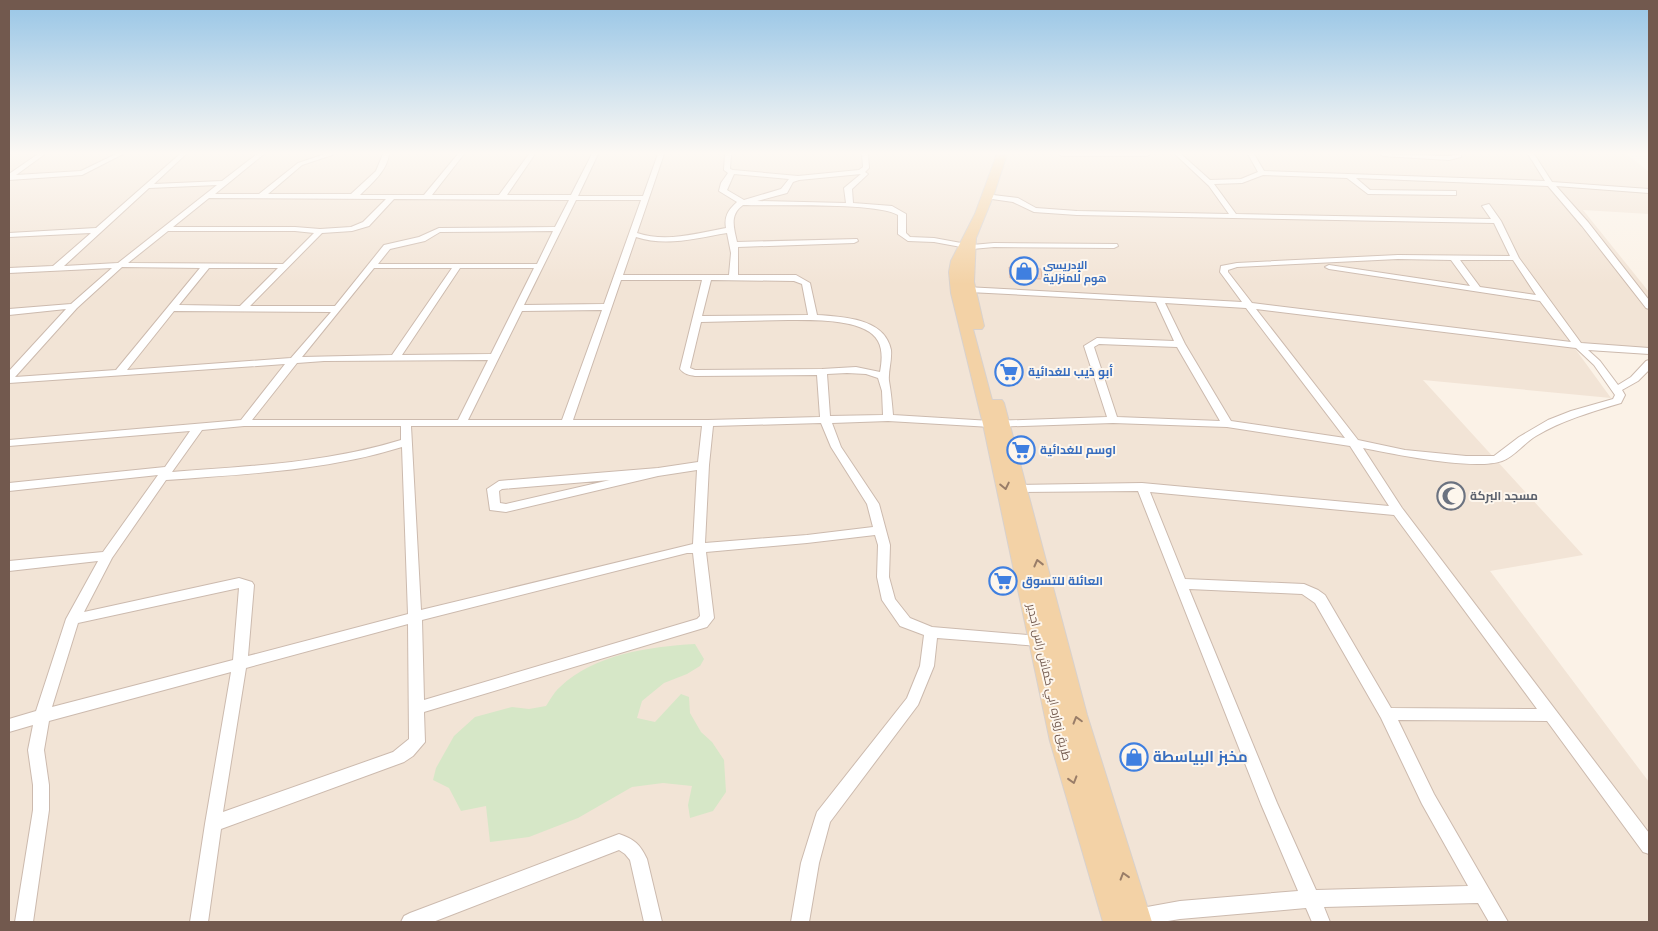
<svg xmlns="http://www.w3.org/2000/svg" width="1658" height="931" viewBox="0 0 1658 931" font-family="'Nunito Sans',Cairo,sans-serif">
<rect width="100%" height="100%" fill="#fbf2e7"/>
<!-- residential -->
<path fill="#f2e4d6" d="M9,154h1618l22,18v42l-66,-4 66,82v62l-73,-4 35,48 -188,-18 160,175 -93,16 159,211v140h-1640z"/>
<!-- green -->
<path fill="#d6e7c7" d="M695,644l9,15 -4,7 -13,8 -23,9 -22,18 -5,17 18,4 26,-28 8,3 1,16 11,19 11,10 12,18 2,32 -13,19 -23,7 -2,-13 4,-19 -29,-3 -31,4 -54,31 -49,19 -39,5 -4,-36 -25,5 -12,-23 -16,-8 3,-12 18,-32 21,-19 37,-10 17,2 17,-3c4,-6 8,-14 14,-19 35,-33 88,-40 135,-43z"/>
<!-- building -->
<path fill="#eed1c1" stroke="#dfb7a3" d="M1009,267l32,2 1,10 -32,-1z"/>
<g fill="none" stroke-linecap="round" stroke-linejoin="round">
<!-- street casing -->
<g stroke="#ccbaae" stroke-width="2">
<path id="street" d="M38,154h7l-29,21 65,-4 35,-17h7l-41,21 -73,5v-6z
M180,154h6l-32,30 68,-3 35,-27h7l-49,40h44l39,-31 27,-9h8l-1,1 -30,10 -34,29h83l25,-23 7,-17h6c-2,17 -17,29 -29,41h64l34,-41h6l-32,41h67l30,-41h6l-28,41h64l21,-41h6l-20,42h65l15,-42h6l-27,79c30,10 60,0 89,-5 -2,-11 2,-18 11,-26l-18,-11 2,-8 7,-10 -4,-3 1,-16h6l-1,15 3,1 65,6 61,-6 4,-3 -1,-13h6l1,14 -4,4 3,2 -16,15 1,14 39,3 14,8v19l4,4 24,1 38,7 22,-2 123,1 1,2 -4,2 -120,-1 -22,2 -38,-7 -26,-1 -10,-7v-19c-21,-13 -124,-9 -155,-10 -14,10 -9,23 -6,37l120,-3 1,2 -4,2 -116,4v28h58l14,8 7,32c26,2 68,3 74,35 1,11 -3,21 -2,31 2,11 3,22 4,34l98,6 116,-4 -23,-71 13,-8 77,3 -18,-39 -187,-10 -3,-1v-4l276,15 -22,-30 1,-6 16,-3 161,-8 112,1 -16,-33 -417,-8 -43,-3 -21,-10 -28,-4v-4l33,4 18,10 41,3 152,3 -20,-28 -34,-32h6l29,26 31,-1 17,-7 -10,-18h6l10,17 281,10 -17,-27h6l18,28 97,7v4l-93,-7 32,36 61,78v9l-3,-1 -64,-82 -34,-40 -192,-8 14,12 86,1v4h-3l-85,-1 -21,-16 -84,-3 -21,8 -28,1 22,30 255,5 -9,-13 7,-2 12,17 18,37 62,85 68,5v6l-61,-4 12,11 18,24 13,-8 15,-16 3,-1v10l-11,11 -16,9 3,5 -4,8c-30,9 -58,17 -85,33 -12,7 -22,21 -34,25 -28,10 -108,-7 -139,-13l39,60 247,325v21l-6,-2 -96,-131 -149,-1 36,74 74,128h-19l-11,-19 -154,4 6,15h-18l-6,-14 -126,11 -18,3h-57l3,-6 6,-3 66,-12 118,-10 -37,-87 -123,-313 -118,1 -4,-1 -2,-3 2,-3 126,-2 247,23 -39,-60 -123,-19 -114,-4 -122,4 -103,-6 -56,2 9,24 38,57 11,41 -1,32 6,22 15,19 22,9 107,9 5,1 2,4 -2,4 -5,1 -102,-8 -3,28 -16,39 -88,117 -11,41 -10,59h-18l10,-59 14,-45 2,-6 90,-114 13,-32 4,-31 -24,-9 -18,-26 -5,-23 1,-32 -3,-10 -68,8 -101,9 8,66 -7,9 -283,85 1,30 -12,14 -9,6 -183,67 -13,93h-18l15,-98 26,-152 -182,49 -5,29 5,35v25l-16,112h-18l18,-112v-25l-5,-35 5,-25 -24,7v-13l27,-8 30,-92 32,-58 -89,10v-10l94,-9 55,-77 -149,16v-8l156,-16 25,-36 -181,15v-6l232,-20 44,-56 -276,19v-12l57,-62 -57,6v-6l62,-5 41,-36 -103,5v-5l44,-2 38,-33 -82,4v-4l87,-5zM734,174l55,5 -8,10 -37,11 -17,-10zM861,174l-17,14 2,15 -89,-2 30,-8 6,-11 6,-2zM217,185l-99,78 -54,3 85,-78zM209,198l177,1 -23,23 -12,5 -31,2 -25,-2h-122zM394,199l175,1 -14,27 -116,1 -20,9 -35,8 -49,61h-85l72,-73 30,-2 17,-5zM576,200h65l-37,104 -80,1zM168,231h127l19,2 -31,31 -155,-1zM553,231l-16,33h-159l12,-15 35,-8 15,-9zM727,233l4,20 -2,22h-106l13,-38c30,10 61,1 91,-4zM1398,259l53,1 19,26 -141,-21 -4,2 4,2 211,32 31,41 -319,-39 -24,-31v-2l9,-3zM1460,260h53l23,35 -56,-8zM122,267l78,1 -84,102 -101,7 62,-69zM209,268h69l-38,38 -61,-1zM374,268h78l-60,87 -90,2zM460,268h74l-43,86 -89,1zM621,280h81l-22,89c4,5 9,6 15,7l122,-1 3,42 -112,3h-135zM711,280l83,1 8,3 6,31 -106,1zM1165,303l81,5 99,130 -114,-17 -46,-77zM1256,309l320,39 18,17 21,30 -2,4 -42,12 -23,9 -29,17 -25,19h-28l-61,-6 -47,-10zM602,310l-40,110h-94l54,-109zM174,311l157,1 -40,46 -164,12zM788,320c23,0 78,-2 90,21 5,9 4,21 2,31l-24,-5 -34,2 -127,1 -5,-2 11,-46zM1099,344l78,3 43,74 -103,-4 -23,-70zM488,360l-30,60h-206l45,-57 27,-2zM847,373l19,1 12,4 4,13 1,24 -53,1 -3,-42zM821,423l10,24 36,57 6,23 -66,8 -102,8 4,-78 4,-39zM244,426h157v14c-75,23 -151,26 -229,32l30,-42zM411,426h291l-4,36 -40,6 -159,13 -12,8 3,21 16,2 152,-36 39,-6 -4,74 -272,66zM402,447l6,167 -160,42 6,-71 -2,-3 -13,-4 -155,34 28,-54 54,-78c80,-6 159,-9 236,-33zM610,480l-104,24 -6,-1 -1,-12 3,-2zM1150,492l244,23 143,194 -146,-1 -66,-113 -7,-5 -14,-6 -119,-5zM687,553h6l7,63 -3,3 -273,81 -2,-80zM239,588l-6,72 -181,47 26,-84zM1189,589l113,5 13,9 66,115 41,86 46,82 -152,4 -39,-87zM408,624l1,115 -16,13 -170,60 23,-144z
M1059,154h91l-3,2h-85z
M1380,154l69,2 12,-2v3l-12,3 -66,-4z
M619,834c15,5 21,10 28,25l15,63h-18l-14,-62 -5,-6 -6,-4 -186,72h-32l3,-6 6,-3z"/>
</g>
<!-- primary casing -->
<g stroke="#d8d1cd" stroke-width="2">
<path id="primary" d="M997,154h10l-13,40 -18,44 -2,44 10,44 -2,3h-9l19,71h10l2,3 83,312 65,207h-49l-53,-181 -67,-317 -32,-131 -2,-21 2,-11 24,-47z"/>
</g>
<!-- street -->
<use href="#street" fill="#fff" fill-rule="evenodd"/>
<!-- primary -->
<use href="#primary" fill="#f3d2a6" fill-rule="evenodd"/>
</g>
<!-- one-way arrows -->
<defs><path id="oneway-chevron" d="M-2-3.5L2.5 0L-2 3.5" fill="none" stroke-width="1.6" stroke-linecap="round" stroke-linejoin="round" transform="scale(1.25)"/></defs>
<g stroke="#997d68">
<use href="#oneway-chevron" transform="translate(1005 486) rotate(78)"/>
<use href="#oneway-chevron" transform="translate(1038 563) rotate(-104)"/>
<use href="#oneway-chevron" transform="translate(1077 720) rotate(-106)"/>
<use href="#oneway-chevron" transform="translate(1073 780) rotate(73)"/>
<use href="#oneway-chevron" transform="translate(1124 876) rotate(-107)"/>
</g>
<!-- sky -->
<linearGradient id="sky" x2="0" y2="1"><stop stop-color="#97c5e6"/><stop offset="0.54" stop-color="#fdf9f4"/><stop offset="1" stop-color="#fdf9f4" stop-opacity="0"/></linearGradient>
<rect width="1658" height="284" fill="url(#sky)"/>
<!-- icons -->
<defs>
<g id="shop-ring" transform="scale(1.4375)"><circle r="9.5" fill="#fdf6ed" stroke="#3f7fe0" stroke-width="1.5"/><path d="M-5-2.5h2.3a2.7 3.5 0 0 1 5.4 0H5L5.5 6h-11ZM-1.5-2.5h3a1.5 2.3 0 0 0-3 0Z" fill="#3f7fe0"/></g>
<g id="supermarket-ring" transform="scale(1.4375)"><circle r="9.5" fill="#fdf6ed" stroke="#3f7fe0" stroke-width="1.5"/><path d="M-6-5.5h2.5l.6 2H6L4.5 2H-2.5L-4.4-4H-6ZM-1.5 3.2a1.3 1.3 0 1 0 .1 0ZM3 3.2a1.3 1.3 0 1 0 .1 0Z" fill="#3f7fe0"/></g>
<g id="mosque-ring" transform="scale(1.4375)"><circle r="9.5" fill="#fdf6ed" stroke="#6b7280" stroke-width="1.5"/><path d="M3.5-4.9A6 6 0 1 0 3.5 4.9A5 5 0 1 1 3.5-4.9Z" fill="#6b7280"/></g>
</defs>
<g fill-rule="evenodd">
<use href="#shop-ring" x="1024" y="271"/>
<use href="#supermarket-ring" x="1009" y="372"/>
<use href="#supermarket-ring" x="1021" y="450"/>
<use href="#mosque-ring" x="1451" y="496"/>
<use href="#supermarket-ring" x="1003" y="581"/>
<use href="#shop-ring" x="1134" y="757"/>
</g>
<g text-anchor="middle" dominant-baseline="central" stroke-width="4" stroke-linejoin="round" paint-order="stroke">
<!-- far-shop labels -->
<g font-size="11" font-weight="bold" fill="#366cbe" stroke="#fdf6ed" text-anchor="start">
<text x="1043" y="265">الإدريسي<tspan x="1043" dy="13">هوم للمنزلية</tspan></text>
</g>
<!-- shop labels -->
<g font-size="12" font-weight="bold" fill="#366cbe" stroke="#fdf6ed" text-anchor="start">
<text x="1028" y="372">أبو ذيب للغدائية</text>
<text x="1040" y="450">اوسم للغدائية</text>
<text x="1022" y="581">العائلة للتسوق</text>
</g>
<!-- worship labels -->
<g font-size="12" font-weight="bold" fill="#5b616d" stroke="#fdf6ed" text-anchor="start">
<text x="1470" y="496">مسجد البركة</text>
</g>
<!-- street labels -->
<g font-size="12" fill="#72594e" stroke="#fdf6ed">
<text transform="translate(1049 682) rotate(77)">طريق زواره ابي كماش راس اجدير</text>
</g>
<!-- near-shop labels -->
<g font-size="15" font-weight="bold" fill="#366cbe" stroke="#fdf6ed" text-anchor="start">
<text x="1153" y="757">مخبز البياسطة</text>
</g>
</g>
<!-- border -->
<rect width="1658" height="931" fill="none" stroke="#72594e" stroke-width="20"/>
</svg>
